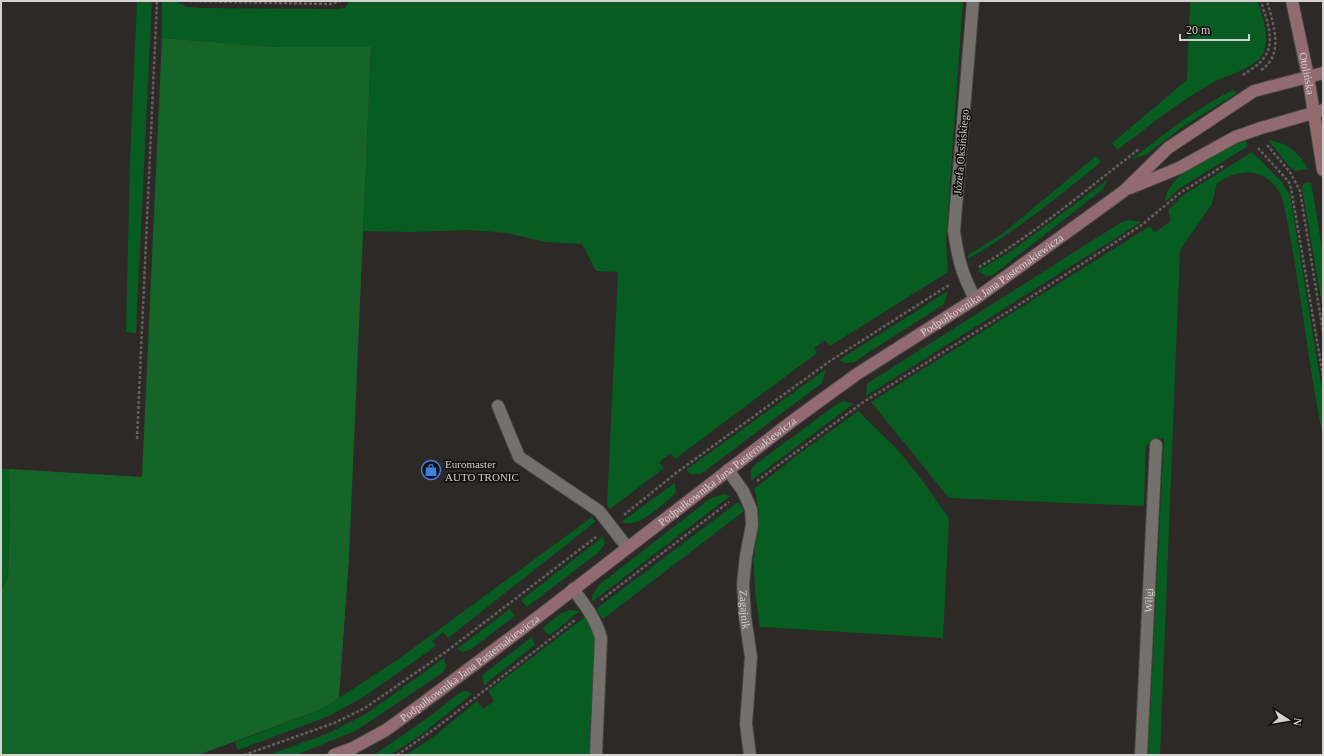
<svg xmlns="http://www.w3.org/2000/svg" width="1324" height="756" viewBox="0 0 1324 756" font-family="'Times New Roman',serif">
<rect width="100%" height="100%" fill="#2c2926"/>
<!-- green -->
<path fill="#075d21" d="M137,1h15l-16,332 -10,-1 4,-172z
M162,1h13l12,6 16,1 133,1 9,-1 4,-7h614l-17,239 2,32 -118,74 -5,-6 -11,8 3,5 -142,106 -4,-6 -12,9 5,6 -54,41 -3,-3 11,-234 -22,-1 -14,-27 -36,-2 -39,-9 -37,-3 -59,2 -48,-1 8,-184h-95l-114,-9z
M1190,1h68c4,16 12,34 6,50 -7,17 -31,22 -46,29 -36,18 -68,46 -101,70l-5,-7 75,-63z
M1233,90l4,3 -53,33 -37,28 -16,6c33,-26 65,-52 102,-70z
M1245,140l3,6 -68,42 -15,14c2,-30 56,-51 80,-62z
M1268,140c19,3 31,12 40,29l-12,2 -7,-5z
M1252,152l30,30 8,13 33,201v41c-16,-78 -23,-158 -40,-237 -8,-20 -24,-32 -47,-26 -6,1 -13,6 -19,9l-5,21 -32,46 -20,505h-12l16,-317h-8l-10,8 -2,60 -195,-8 -78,-96 279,-176 5,6 16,-11 -3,-11 14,-14z
M1096,156l5,6c-43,35 -85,69 -133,97v-4l34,-21z
M1107,180l-4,9 -110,86 -6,1 -10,-5 36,-21z
M1311,182l12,72v56l-21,-122 2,-5z
M1128,220l13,2 -275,174 1,-12 4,-3 249,-158z
M948,291l-4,13 -90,58 -10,1 -5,-3z
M826,369l-4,14 -121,91h-11l-4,-4z
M843,401l10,3 -102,77v-11l5,-6 81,-60z
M858,411l38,37 20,24 33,46 -6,120 -183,-11c-3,-20 -6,-41 -6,-61 0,-29 10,-47 0,-77l46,-36z
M1,469h8l1,49 -2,59 -7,13z
M675,483l1,8 -3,5c-14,10 -34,33 -52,26z
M725,494l5,2 -138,106v-6l8,-12 111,-86z
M738,502l6,9 -141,108 -7,-10z
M592,517l3,5 -147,116 -5,-6 -11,9 4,5 -71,50 -36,20 -91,34 -3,-8 87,-33 17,-11 61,-40z
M603,537l2,6 -5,8 -73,56 -6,-7z
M510,609l5,7 -45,34 -8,2 -5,-3z
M569,610l11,1 -30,24 -4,-2 -3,-5 17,-14z
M585,617l10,21 -3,117h-186l30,-20 41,-34 6,8 11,-8 -6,-10z
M532,637l3,8 -51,40 -2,-7 3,-5z
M444,658l2,8 -4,7 -87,58 -59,24h-27l60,-22 37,-19z
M462,691h5l5,3 -50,40 -30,20 -18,1 55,-38z"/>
<!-- forest -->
<path fill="#156529" d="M162,38l114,9h95l-22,511 -10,140 -17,11 -124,46h-197v-165l7,-13 2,-59 -1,-49 133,8z"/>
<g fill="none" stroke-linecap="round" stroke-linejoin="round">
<!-- lane casing -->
<g stroke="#464441" stroke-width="14">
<g id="lane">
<path d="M498,406l21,51 80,54 28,36"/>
<path id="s1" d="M728,470l15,21 8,18 1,16 -6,31 -3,28 2,33 6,40 -5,67 4,31"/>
<path d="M573,589c12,16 23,30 28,49l-5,117"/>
</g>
</g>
<!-- street casing -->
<g stroke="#464441" stroke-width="14">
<g id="street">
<path d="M973,1l-19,230c4,28 8,43 21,68"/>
<path id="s2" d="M1141,755l15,-310"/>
</g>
</g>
<!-- secondary casing -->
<g stroke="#464441" stroke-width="14">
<g id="secondary">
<path id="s3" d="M1292,1l16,75 15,94"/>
<path d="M1130,188l49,-20 56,-31 26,-9 62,-18"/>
<path id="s4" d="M334,755l19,-7 33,-18 33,-24 111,-83 265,-204 62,-45 118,-75 149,-108 44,-43 86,-57 69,-18"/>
</g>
</g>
<!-- path -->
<path stroke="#62605d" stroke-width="2.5" stroke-dasharray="3 2" stroke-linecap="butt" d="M189,1l141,3 11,-3
M1261,70c24,-16 12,-46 6,-69
M1243,75c6,-5 15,-9 20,-16 14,-17 3,-40 -2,-58
M1267,145l23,27 10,19 23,141
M1258,148l31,34 2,6 32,188
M979,267c57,-34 108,-78 160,-118
M137,439l20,-438
M757,481l105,-78 155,-97 105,-68 21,-14 37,-31 43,-27
M624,515l52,-42 154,-112 119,-76
M601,600l128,-98
M244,755l90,-32 31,-15 82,-57 149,-114
M397,755l39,-27 139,-108"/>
<!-- lane -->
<use href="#lane" stroke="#74706c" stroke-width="12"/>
<!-- street -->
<use href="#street" stroke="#74706c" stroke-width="12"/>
<!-- secondary -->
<use href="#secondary" stroke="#926b70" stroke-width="12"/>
</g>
<!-- icons -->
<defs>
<g id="shop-ring" transform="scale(1)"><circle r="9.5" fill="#141211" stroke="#3f7fe0" stroke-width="1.5"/><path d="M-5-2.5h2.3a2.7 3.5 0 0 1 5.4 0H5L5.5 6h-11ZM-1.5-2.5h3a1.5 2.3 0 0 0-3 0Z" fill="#3f7fe0"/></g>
</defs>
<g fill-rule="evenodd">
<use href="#shop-ring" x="431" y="470"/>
</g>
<g text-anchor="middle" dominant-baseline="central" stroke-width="3.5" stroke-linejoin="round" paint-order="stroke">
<!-- street labels -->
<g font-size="11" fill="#d3d1cf" stroke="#141211">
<text stroke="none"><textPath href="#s3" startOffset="74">Otolińska</textPath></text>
<text transform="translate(961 152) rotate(-85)">Józefa Oksińskiego</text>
<text stroke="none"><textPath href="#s4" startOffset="810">Podpułkownika Jana Pasternakiewicza</textPath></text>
<text stroke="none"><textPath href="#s4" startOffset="486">Podpułkownika Jana Pasternakiewicza</textPath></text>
<text stroke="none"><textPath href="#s2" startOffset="155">Wilgi</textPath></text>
<text stroke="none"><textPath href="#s1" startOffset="147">Zagajnik</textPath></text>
<text stroke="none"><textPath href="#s4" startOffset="162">Podpułkownika Jana Pasternakiewicza</textPath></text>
</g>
<!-- poi labels -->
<g font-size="11" fill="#d3d1cf" stroke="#141211" text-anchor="start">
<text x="445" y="464">Euromaster<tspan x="445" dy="13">AUTO TRONIC</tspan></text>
</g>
</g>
<!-- border -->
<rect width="1324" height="756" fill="none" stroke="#d3d1cf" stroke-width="4"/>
<!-- north arrow -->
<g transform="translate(1288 720) rotate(102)" stroke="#141211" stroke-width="3" paint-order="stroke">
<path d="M0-3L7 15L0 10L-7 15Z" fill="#d3d1cf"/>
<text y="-6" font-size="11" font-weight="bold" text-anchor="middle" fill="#d3d1cf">N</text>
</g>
<!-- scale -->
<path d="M1180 34v6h69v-6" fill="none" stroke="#d3d1cf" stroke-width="2"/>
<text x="1186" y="34" font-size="12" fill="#d3d1cf" stroke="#141211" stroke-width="3" paint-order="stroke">20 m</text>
</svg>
